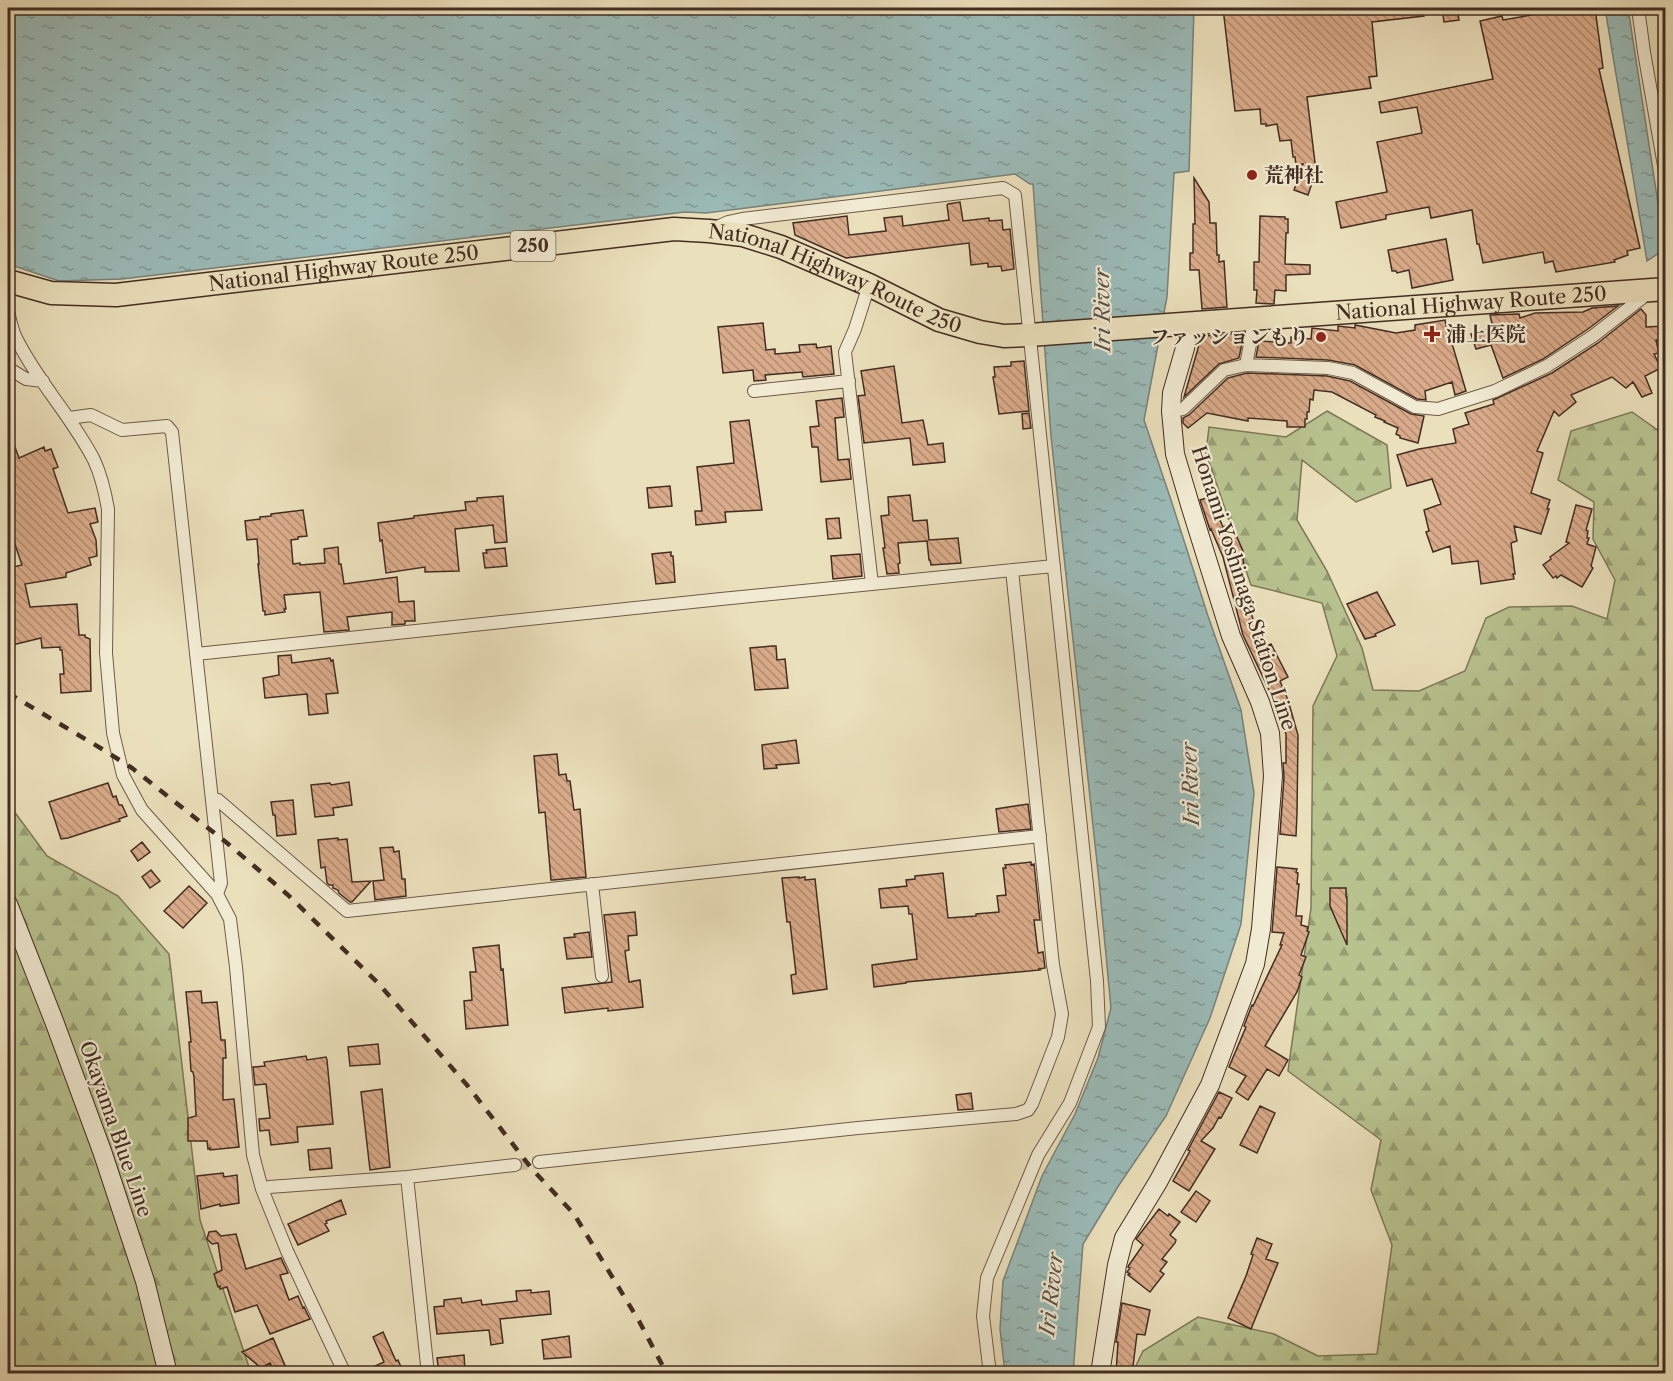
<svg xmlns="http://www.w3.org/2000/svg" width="1673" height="1381" viewBox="0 0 1673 1381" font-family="'Libre Caslon Text','Noto Serif JP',serif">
<defs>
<pattern id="forest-firs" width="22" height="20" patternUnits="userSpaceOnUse" patternTransform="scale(1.5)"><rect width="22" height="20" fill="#b8c28f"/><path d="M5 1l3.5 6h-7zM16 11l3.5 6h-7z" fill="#979e74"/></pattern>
<pattern id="water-ripples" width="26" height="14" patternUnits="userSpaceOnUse" patternTransform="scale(1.5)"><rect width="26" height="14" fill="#9bbbb8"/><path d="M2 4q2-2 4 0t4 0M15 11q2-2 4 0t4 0" fill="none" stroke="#809895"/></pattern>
<pattern id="building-back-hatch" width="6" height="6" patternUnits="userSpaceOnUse" patternTransform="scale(1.5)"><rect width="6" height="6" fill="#daab8a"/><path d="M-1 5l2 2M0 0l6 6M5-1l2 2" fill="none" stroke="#b28c70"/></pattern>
</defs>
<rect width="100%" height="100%" fill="#ebe0bc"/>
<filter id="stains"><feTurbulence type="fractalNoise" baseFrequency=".00333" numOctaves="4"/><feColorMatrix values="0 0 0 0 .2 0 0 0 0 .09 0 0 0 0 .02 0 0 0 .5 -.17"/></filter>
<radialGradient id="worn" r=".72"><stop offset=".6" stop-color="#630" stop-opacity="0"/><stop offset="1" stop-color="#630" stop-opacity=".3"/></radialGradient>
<!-- forest -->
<path fill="url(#forest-firs)" stroke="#7e7858" stroke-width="1.5" d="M1327,411l60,34 4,43 -35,14 -54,-42 -5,60 30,51 35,77 11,42 46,1 46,-20 21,-53 23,-11 63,-1 35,13 8,-39 -22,-41 1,-37 -36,-22 13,-49 61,-19 34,24 -1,937 -533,1 11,-23 55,-34 76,17 44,22 59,-2 15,-109 -21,-55 10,-50 -93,-69 23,-163 2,-202 24,-50 -15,-53 -71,-18 -45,-132 3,-26 77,10z
M8,803l39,53 71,40 51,58 31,266 51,153h-243z"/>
<!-- water -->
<path fill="url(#water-ripples)" stroke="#78827c" stroke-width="1.5" d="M8,8h1186l-5,163 -15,2 -7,124 -23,123 28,83 36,113 33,94 13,83 -13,131 -31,94 -44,98 -47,69 -36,59 -10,129h-68l-5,-44 3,-48 39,-105 33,-62 23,-56 13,-50 -12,-127 -48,-445 -18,-252h-3l-15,-10 -309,39 -21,-1 -563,67 -63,2 -51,-17z
M1605,8h23l37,241 -18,12z"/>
<!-- building -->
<path fill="url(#building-back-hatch)" stroke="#432d22" stroke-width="1.5" d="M1223,8h201v8l-52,6 5,54 -8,1 2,11 -64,9 9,74 -8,24 -14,-5 9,-26 -7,1 -1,-8h-2l-2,-17 -11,1 -3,-17 -11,2v-2h-5l-1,-15 -25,2z
M1442,8h15l2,12 -15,2z
M1529,8h66l8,60 -4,1 41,179 -13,3 1,4 -14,5 1,2 -59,10 -3,-11 -8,2 -2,-11 -60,11 -4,-19h-2l-5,-34 -41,8 -2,-11 -43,8v4l-45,9 -5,-26 51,-10 -10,-50 45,-9 -5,-26 -36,6 -2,-11 114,-23 -13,-58 22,-5 1,4 28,-5z
M1194,178l15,24 1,21h6l1,32h2v7l5,-1 3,46 -25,2 -3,-39h-9v-17h3v-29h2z
M960,202l3,19 26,-3v3l13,-1 1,10 7,-1 4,40 -12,2 -1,-5 -13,1v-4l-17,2 -2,-22 -123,15 -51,-23 -2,-12 54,-7 2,19 37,-4 -2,-13 18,-2 1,10 46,-6 -2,-15 1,-1z
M1260,216l25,1v2h3v14h-2l-1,31 25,1v9l-24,1v16l-11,-1 -1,14 -18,-1 1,-13h-3v-28h5z
M1446,239l7,41 -41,8 -3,-18 -12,3 -1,-2h-4l-4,-21z
M1618,306l-30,23 -45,30 -40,19 -12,-33 -15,4 -5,-15 22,-6 -3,-13 29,-1 1,4 15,-5 48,-1 9,-4z
M1641,309l5,6v12l19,-1v14h-9l3,13 -5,1 7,14 -16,8 7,17 -10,4 -9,-15 -7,6 -14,-11 -41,18 5,7 -17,14 -5,-5 -17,40 6,2 -12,40 19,7 -3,9h2l-8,25 -27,-8 3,15 -6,2 4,31h-2l1,5 -33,5 -3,-23 -26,3 -2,-18 -17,6 -7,-20 3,-1 -5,-21 17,-6 -9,-25 -25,7 -10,-31 22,-6 37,-6 -3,-14 16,-5 -4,-11 29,-9 -1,-4 59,-27 46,-30z
M1445,320l4,20h2l15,51 -11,4 -3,-13 -27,9 1,9 -9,-1 -62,-34 -27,-5 -72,-3 3,-16 32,2v-6l20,2 1,-11 26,3v-5l17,2v-3l41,8 19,-3v-5z
M763,323l3,27 9,-1v5l25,-2 -1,-7 17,-1 1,4 14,-2 3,28 -31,3 -1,-5 -37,3 1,5 -12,1 -1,-11 -30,3 -5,-46z
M1244,333l-5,25 -20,6 -35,33 17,-59 3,-2z
M1024,361l5,50 -30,3 -6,-37h2l-1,-10 17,-1v-4z
M894,366l8,57 21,-3 5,25 15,-2 2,19 -32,3 -3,-27 -46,5 -6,-47 7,-1 -4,-24z
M1247,373l80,3 23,5 61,33 13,2 -6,27 -18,-5v-2l-4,-2 2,-6 -14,-6 1,-1 -10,-4 1,-2 -44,-23 -18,-2 -1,10 -3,-1 -1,13h-2v7h-2v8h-18v-6l-39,-3v3l-41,-8 -19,15 -5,-5v-5l6,-3 39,-37z
M842,398l2,19 -9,1 3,42 11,-1 2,20 -30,3 -3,-35h-6l-2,-20 9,-1 -3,-25z
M1029,413l2,15 -8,1 -1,-15z
M749,420l13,90 -37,2 1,10 -30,3 -1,-14h7l-5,-44 37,-4 -4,-41z
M8,431h1l10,27 25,-11 1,4 6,-2 7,18 -5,2 15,44 27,-5 3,14 -8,2 6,16 1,16 -8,2 2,7 -25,8v4l-41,7 5,23 47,-3 2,31h6v2l5,2 1,52 -30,2 -1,-19h4l-2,-24h-2v-3l-18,1 -1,-10 -33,8v-78l14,-3 -14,-41z
M670,486l2,20 -23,2 -2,-20z
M910,495l3,26 14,-1 2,20 29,-2 3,25 -30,2 -1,-5h-1l-2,-19 -29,2 2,20 -2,1 1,9 -12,1 -4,-26h2l-4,-32 8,-1 -1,-18z
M503,496l4,46 -12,1 -2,-18 -38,4 4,42 -34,1v-5l-39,6 -4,-33 -2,1 -2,-18 36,-5v-2l52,-6 -1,-8 12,-1v-3z
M1210,497l13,30 5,-2 1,2 3,-1 11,25 1,35 17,63 10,-5 17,33 -8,4 8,19 10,35 -1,78 -1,23 -16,-2 4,-57 -1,-14h3v-29l-7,-23 -36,-76 -20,-78 -12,-28 -1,1 -10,-30z
M1576,505l16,4 -6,21 2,1 -1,7h2l-2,6 9,3 -5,19 2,2 -11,19 -21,-12 -4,3 -1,-2 -3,2 -10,-13 8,-6 -1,-2 19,-14 -3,-1z
M303,510l4,26 -9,1v2l-7,1 2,24 7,-1v2l25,-2 -1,-14 14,-2 1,17h2l3,20 53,-7 2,25 15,-1 1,20h-10v3l-13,1v-13l-45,5 2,13 -25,2 -4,-40 -36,3 2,14h-2l1,3 -20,3v-4h-2l-5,-47h1l-2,-25 -10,1 -2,-19 15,-2v-2l11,-1v-2z
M839,518l2,20 -13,1 -2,-20z
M505,548l2,18 -22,2 -2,-15h4l-1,-3z
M671,552v4h2l2,26 -19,2 -4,-30z
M860,554l2,22 -29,3 -2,-23z
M1377,592l18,33 -20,9 1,2 -11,3 -18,-35z
M772,646h4l1,14 8,-1 3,29 -33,2 -5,-42z
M291,655l1,8 38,-5 1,3 2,-1 5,33 -12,1 2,19 -19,2 -2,-21 -42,4 -2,-20 16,-3 -1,-19z
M796,740l3,23 -23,2 1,3 -13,1 -2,-24z
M557,754l2,21 7,-1 1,7h3l4,29 6,-1 6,68 -33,3h-2l-6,-68 -6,1 -5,-57z
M349,782l3,23 -19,3 1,7 -19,2 -4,-32 19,-2 1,2z
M108,783l5,14 3,-1 3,9h3l5,11 -8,3 1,2 -52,17 -7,1 -12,-37z
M293,800l3,34 -19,2 -2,-21h-2l-2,-13z
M1028,804l3,25 -32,3 -3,-23z
M338,838v2l9,-1 5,43 19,-1 -19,21h-2l-11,-9 -1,-3 -5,-2v-3h-4l-2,-2 -2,-16 -4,1 -3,-28z
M142,842l8,10 -12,9 -7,-10z
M393,847l1,5 5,-1 3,28h3l1,17 -31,4 -2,-19 11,-1 -4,-32z
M1031,862v3l3,-1 6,56h-6l4,33 5,-1 2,16 -6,1 1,1 -134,12v1l-32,4 -2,-22 45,-6 -5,-45h-3l-1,-8 -27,2 -2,-19 28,-3 -1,-6 9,-1v-3l28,-3 5,45 28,-2v-2l23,-2 -2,-16 9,-1 -3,-27h3l-1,-3z
M1277,867l20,2 -1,3 2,1 -1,11h2l-3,32h6l-1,9 7,2 -1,4 2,1 -8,23 5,2 -7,18 3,2 -5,15 -32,54 23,14 -9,16 -12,-7 -19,31 -12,-8 10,-16 -17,-9 17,-40 -2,-1 8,-21 1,1 29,-61h-2l4,-12 -12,-1z
M151,870l9,11 -10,7 -8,-11z
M799,877v1l6,-1v3l10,-1 12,110 -34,5 -2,-19 5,-1 -6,-52h-3l-5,-44z
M189,886l18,17 -24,25 -19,-17z
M1330,888h16v9h1v48l-17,-39z
M635,912l2,23 -9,1 1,14 -4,1 4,31 11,-2 3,27 -35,4v-3l-43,5 -3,-25 50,-6 -8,-67z
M589,932l3,25 -25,2 -3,-21 11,-1 -1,-3z
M499,945l2,25 2,-1 5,56 -42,4 -2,-28 8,-1 -2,-28h6l-3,-24z
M201,991l1,12 15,-1 4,38h4l1,18h-3v42l11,-1 5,48 -29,3v-2l-2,1 -1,-8h-19v-23l8,-2 -2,-39 -1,-5 -2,-1 -2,-29h2l-5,-50z
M378,1044l2,20 -30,2 -2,-19z
M306,1056l1,4 19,-3 1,3 6,64 -36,3 1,15 -27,3 -2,-15 -9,1 -1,-12 11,-1 -4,-34 -11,1 -2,-18 12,-1 -1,-4z
M382,1089l8,78 -20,3 -9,-78z
M1219,1092l13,6 -11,20 -2,-1 -6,11 -12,13 14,8 -26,42 -16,-10 17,-30 -2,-1z
M971,1093l2,16 -15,1 -2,-15z
M1260,1106l15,7 -18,40 -17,-8z
M330,1148l2,20 -22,2 -2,-20z
M223,1173l1,4 13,-2 2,28 -19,3v-2l-19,5 -4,-33z
M1196,1191l14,10 -14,21 -15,-10z
M341,1200l5,14 -20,7 1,2 -2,1 4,7 -31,14 -10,-21z
M1159,1209l9,7 1,-2 11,8 -10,13 6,5 -1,3 -13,16 5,3 -7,9 4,3 -14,18 -22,-17 2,-1 -3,-2 3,-4 -2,-1 1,-2 14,-20 -7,-6z
M216,1231l5,5 15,-2 10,35 35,-11 7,15 -8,2 9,25 9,-4 5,12 1,-1 6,12 -40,15 -13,-29 -22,7 -8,-25 -7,2v-3l-2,1 -4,-13 8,-4 -4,-27 -6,1 -5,-5 2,-7z
M1257,1238l15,6 -6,15 12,4 -27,66 -23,-11 18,-42 7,-21 -2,-1z
M531,1290v3l18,-2 2,23 -51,5 3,24 -12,2 -2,-15 -52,4 -3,-27 10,-1v-6l17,-2 1,5 19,-3 1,5 35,-4 -1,-10z
M1122,1303l28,7 -5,25 -8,-1 -5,40h-16l2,-32h-2z
M383,1332l13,29 2,-1 6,14h-46l26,-12 -11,-25z
M569,1336l2,21 -27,2 -2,-19z
M273,1338l14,32 -8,4h-3l-6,-11 -9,5 -19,-16z
M464,1355l1,15 -26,3 -2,-15z"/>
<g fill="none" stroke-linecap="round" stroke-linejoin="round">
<!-- street-tunnel -->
<path stroke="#c9bc9d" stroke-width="12" stroke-dasharray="12 6" stroke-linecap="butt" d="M515,1165l24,-3"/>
<!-- street casing -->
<g stroke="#6d5a48" stroke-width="14">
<path id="street" d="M1638,8l6,44 22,125
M715,228l13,-6 14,-3 261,-31 12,7 82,786 2,46 -29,76 -32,52 -51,123 -4,38 7,58
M869,285l-14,44 -10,23 27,232
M8,311c2,9 4,19 8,27 21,43 56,79 78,122 7,15 11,32 14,49l-2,144 7,80 10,42 19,35 75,84 13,25 6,48 17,188 9,34 25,62 58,123
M1246,365l6,-31v-14
M8,368l18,11 17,2
M754,391l95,-10
M1171,411l12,-2 41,-39 22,-5 82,3 25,5 62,34 23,2 57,-18 52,-25 46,-30 49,-38 3,-7
M69,418l22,-3 31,15 45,-4 5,6 49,451 -4,11
M196,654l525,-55 333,-33
M212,799l6,1 129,111 693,-75
M592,884l10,92
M539,1162l319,-34 158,-14 12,-4 4,-6 26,-67 4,-23 -9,-49 -41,-395
M407,1177l21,197
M262,1189l7,-2 138,-10 108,-12"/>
</g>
<!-- secondary casing -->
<g stroke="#432d22" stroke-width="20">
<path id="secondary" d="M8,904l46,117 48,130 43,130 23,93
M1100,1374l17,-109 7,-27 34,-56 52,-97 45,-121 6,-35 12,-153 -3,-43 -10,-31 -29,-66 -40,-128 -16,-54 -4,-43 1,-18 13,-45 3,-24"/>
</g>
<!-- highway casing -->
<g stroke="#432d22" stroke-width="25">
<g id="highway">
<path id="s1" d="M8,281l43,12 65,2 558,-66 35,2 34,4 38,12 88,38 70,35 41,12 24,4 25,-1 637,-46"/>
</g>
</g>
<!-- street -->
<use href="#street" stroke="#f2ebd3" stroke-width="12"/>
<!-- secondary -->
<use href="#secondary" stroke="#f2ebd3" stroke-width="18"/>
<!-- highway -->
<use href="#highway" stroke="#ebe0bc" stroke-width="22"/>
<!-- rail -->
<path stroke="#432d22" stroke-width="4.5" stroke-dasharray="10 10" stroke-linecap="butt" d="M8,693l94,56 30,19 95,75 61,52 90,88 89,102 65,84 42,45 65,107 28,53"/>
</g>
<!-- markers -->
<g fill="#8f2418" stroke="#f2ebd3" stroke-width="2">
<circle cx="1252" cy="175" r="6"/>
<path d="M1429 325h6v6h6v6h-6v6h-6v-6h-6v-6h6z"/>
<circle cx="1321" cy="337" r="6"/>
</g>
<g text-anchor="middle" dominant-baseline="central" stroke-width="4.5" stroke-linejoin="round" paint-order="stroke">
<!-- shield labels -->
<rect fill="#f2ebd3" stroke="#786657" stroke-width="1.5" x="510.5" y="231" width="45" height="30" rx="4.5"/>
<g font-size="18" font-weight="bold" fill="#432d22">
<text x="533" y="246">250</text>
</g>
<!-- poi labels -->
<g font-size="20" font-weight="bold" fill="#432d22" stroke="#f2ebd3" text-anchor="start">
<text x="1264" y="175">荒神社</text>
<text x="1446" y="334">浦上医院</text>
<text x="1309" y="337" text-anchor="end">ファッションもり</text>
</g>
<!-- street labels -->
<g font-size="20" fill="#432d22" stroke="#f2ebd3">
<text stroke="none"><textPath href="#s1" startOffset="339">National Highway Route 250</textPath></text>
<text stroke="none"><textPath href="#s1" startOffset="842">National Highway Route 250</textPath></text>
<text stroke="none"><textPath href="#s1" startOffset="1490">National Highway Route 250</textPath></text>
<text transform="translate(1244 588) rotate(72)">Honami Yoshinaga Station Line</text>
<text transform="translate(116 1129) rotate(71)">Okayama Blue Line</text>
</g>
<!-- water labels -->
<g font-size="21" font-style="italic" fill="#595048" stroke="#f2ebd3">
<text transform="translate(1102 310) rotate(-91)">Iri River</text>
<text transform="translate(1190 784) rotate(-92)">Iri River</text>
<text transform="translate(1051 1294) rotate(-84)">Iri River</text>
</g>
</g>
<!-- margin -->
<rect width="1673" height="1381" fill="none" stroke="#ebe0bc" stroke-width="30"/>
<rect x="9" y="9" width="1655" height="1363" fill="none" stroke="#432d22" stroke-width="3"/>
<rect x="15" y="15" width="1643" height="1351" fill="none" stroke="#432d22" stroke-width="1.5"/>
<rect width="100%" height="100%" filter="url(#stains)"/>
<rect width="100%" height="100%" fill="url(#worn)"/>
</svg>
